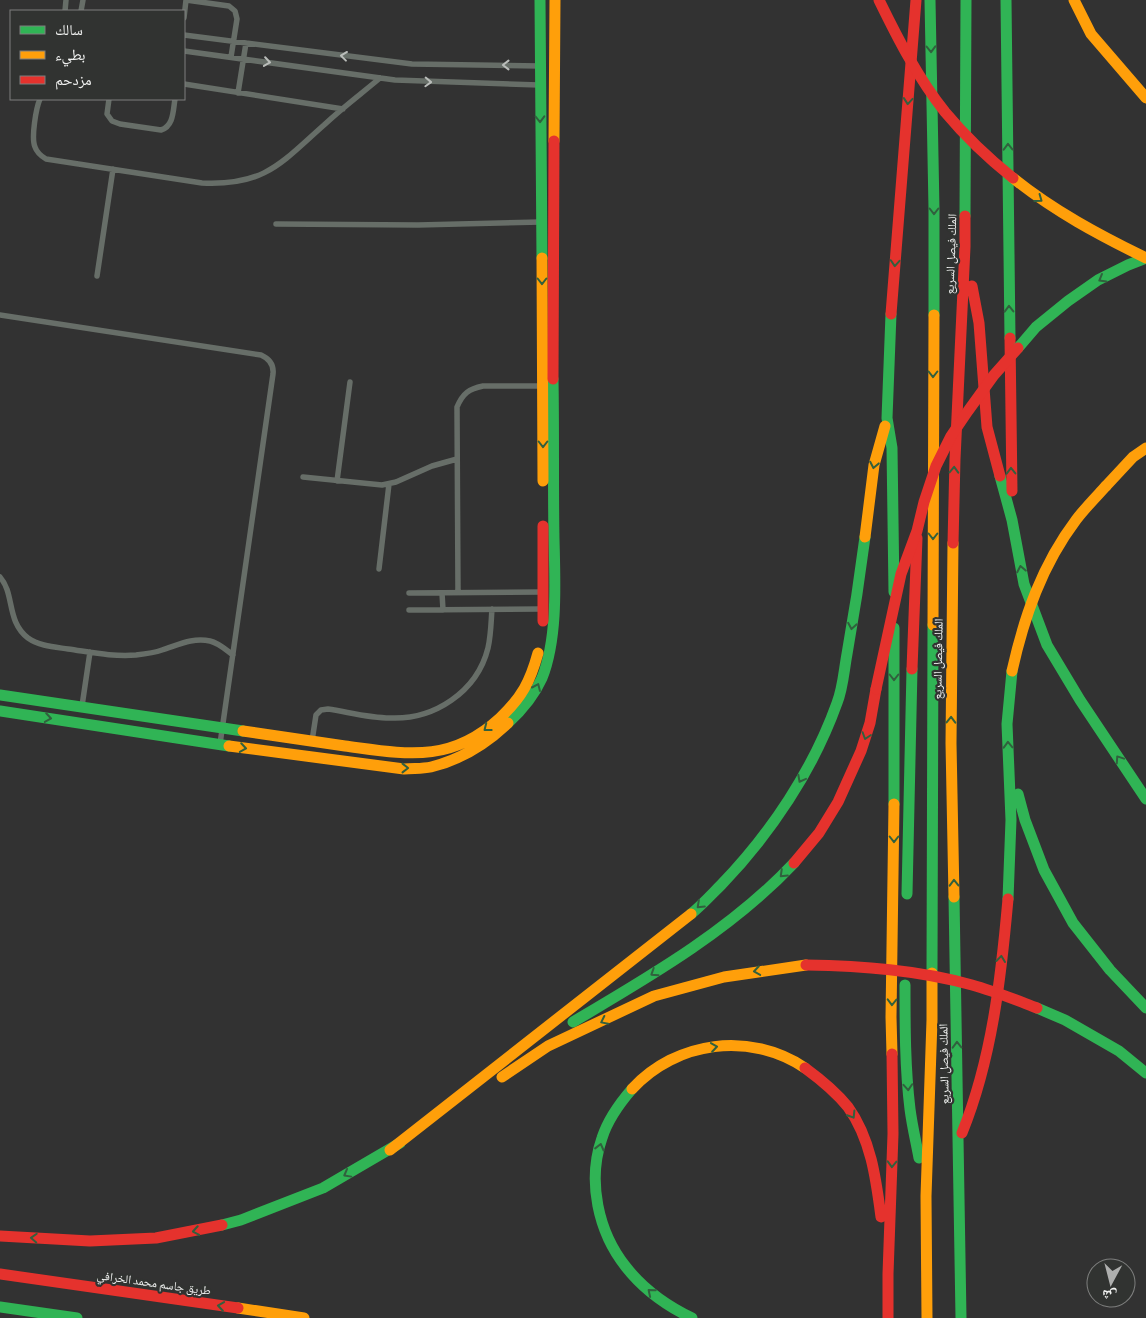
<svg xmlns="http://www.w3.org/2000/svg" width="1146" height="1318" viewBox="0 0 1146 1318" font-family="Bitter,'Noto Naskh Arabic',serif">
<rect width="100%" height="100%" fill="#323232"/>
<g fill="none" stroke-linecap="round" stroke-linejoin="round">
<!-- lane -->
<path stroke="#676e68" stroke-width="5.5" d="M186,0l43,6 6,5 2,8 -6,38
M65,11l1,-11
M81,11l2,-11
M184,18l2,-18
M184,35l228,29 128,2
M184,51l211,29 144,5
M184,84l159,25
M238,93l8,-50
M40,99c-4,9 -9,39 -5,48 2,6 6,9 11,12l156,24c63,3 79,-20 122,-58 18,-17 37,-31 56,-47
M109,99l-2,15 5,7 8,3 41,6c13,-4 12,-20 14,-31
M276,224l142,1 123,-3
M97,276l16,-107
M0,315l261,40c9,4 13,10 12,19l-53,370
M303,477l79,8 14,-3 36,-16 25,-7
M337,481l13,-99
M379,569l10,-85
M0,577c15,17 6,44 28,61 11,8 27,9 40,11 22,3 45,8 68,6 9,-1 18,-2 26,-5 16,-5 31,-13 48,-9 9,2 16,9 23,14
M458,592l-1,-185c6,-14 12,-18 26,-21h59
M409,593l133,-1
M442,593l1,17
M409,610l132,-1
M82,706l8,-54
M312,741l4,-26 5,-5 7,-1c20,3 41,9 62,9 44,2 87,-26 98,-70 3,-13 3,-26 4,-39"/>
<!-- fast -->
<path stroke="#30b455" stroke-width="11" d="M540,0l2,258
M930,0l4,209v106
M1006,0l4,338
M965,216l1,-216
M891,314l-4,104 5,30 2,144
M1000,476l12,44 12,64 23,61 33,55 66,99
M894,628v176
M0,695l243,36
M0,711l229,35
M508,723c14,-13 26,-27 34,-45 16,-40 13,-97 12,-139 -1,-54 0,-107 -1,-160
M1018,794l7,26 19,50 29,53 37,47 36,38
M907,894l5,-225
M954,897l7,421
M1008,899l3,-79 -4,-96 5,-53
M691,914c11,-9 20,-19 30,-29 50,-52 92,-115 116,-182 6,-15 7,-33 10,-49 7,-39 13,-78 18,-117
M932,973l1,-348
M905,985c0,41 0,83 5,124 2,16 6,33 9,49
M1037,1008l28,12 54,31 27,22
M573,1022c78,-46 159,-93 221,-159
M632,1089c-13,15 -24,30 -30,49 -15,43 -4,94 24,129 18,23 41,39 66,51
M222,1225l19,-5 82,-32 77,-45
M0,1307l77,11"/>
<!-- slow -->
<path stroke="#ff9f0a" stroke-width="11" d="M1074,0l17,34 55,64
M554,141l1,-141
M542,258l1,223
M1106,486l27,-29 13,-9
M865,537l9,-72 11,-39
M953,543l-2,200 3,154
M933,625l1,-310
M243,731c34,5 68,10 102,15 61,8 105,18 155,-28 22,-21 30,-36 38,-65
M229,746l175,23c9,-1 18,0 27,-2 29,-7 56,-24 77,-44
M892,1054l-1,-37 3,-213
M502,1077l46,-31 106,-50 70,-19 82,-12
M632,1089c44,-48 118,-58 173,-21
M390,1150l301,-236
M238,1308l66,10
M927,1318l-1,-122 6,-176v-47"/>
<!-- jam -->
<path stroke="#e5322d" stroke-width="11" d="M972,286l7,37 8,104 13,49
M891,314l25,-314
M1010,338l2,153
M553,379l1,-238
M543,526v95
M953,543l2,-84 10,-212v-31
M912,669l5,-131
M794,863l25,-30 19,-31 23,-51 9,-28 6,-34
M805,1068c15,11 31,24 43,39 23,32 28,72 33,110
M962,1133c30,-74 39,-155 46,-234
M0,1236l90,5 66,-3 66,-13
M0,1274l238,34
M888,1318v-44l5,-140 -1,-80"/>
<!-- fast-bridge -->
<path stroke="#30b455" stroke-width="11" d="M1018,348l18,-21 32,-26 30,-21 30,-15 18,-7"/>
<!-- slow-bridge -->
<path stroke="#ff9f0a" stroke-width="11" d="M1013,178c41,33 86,57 133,80
M1012,671c12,-54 30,-106 64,-151 9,-12 20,-23 30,-34"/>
<!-- jam-bridge -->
<path stroke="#e5322d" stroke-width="11" d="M879,0c19,39 39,78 66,112 20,24 43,46 68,66
M876,689l25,-115 16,-43 7,-29 12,-36 15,-30 17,-25 26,-36 24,-27
M806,965c56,1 112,5 166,20 22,6 44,15 65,23"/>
</g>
<!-- one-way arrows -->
<defs><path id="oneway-chevron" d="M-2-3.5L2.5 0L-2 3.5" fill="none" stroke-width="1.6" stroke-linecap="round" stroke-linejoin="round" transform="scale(1.25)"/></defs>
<g stroke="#31603e">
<use href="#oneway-chevron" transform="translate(931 49) rotate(89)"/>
<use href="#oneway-chevron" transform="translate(908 101) rotate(95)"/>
<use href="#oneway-chevron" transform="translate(540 119) rotate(89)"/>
<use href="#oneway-chevron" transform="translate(1008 147) rotate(-91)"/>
<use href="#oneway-chevron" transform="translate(1039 199) rotate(36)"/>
<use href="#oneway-chevron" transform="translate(934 211) rotate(90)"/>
<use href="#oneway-chevron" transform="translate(895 263) rotate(94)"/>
<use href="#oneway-chevron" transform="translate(1102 279) rotate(150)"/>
<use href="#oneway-chevron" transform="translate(542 281) rotate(90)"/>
<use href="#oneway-chevron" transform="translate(1009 309) rotate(-91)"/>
<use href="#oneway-chevron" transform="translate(933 374) rotate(90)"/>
<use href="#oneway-chevron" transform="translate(543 444) rotate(90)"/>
<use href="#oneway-chevron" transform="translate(874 465) rotate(101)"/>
<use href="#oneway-chevron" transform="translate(954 470) rotate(-88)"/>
<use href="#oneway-chevron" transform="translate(1011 471) rotate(-91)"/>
<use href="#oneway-chevron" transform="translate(933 536) rotate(90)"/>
<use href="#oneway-chevron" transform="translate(1021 569) rotate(-101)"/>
<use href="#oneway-chevron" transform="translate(852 626) rotate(100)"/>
<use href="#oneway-chevron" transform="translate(894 677) rotate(90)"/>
<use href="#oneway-chevron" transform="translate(537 687) rotate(-66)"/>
<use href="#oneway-chevron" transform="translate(48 718) rotate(9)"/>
<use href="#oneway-chevron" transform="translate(951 720) rotate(-89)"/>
<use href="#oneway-chevron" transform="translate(487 728) rotate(142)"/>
<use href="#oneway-chevron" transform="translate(866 736) rotate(108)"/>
<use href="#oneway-chevron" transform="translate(1008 745) rotate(-92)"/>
<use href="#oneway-chevron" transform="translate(243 748) rotate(9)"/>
<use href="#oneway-chevron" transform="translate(1119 759) rotate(-124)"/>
<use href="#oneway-chevron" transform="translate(405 768)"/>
<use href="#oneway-chevron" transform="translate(801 779) rotate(118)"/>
<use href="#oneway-chevron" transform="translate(894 839) rotate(90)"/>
<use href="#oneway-chevron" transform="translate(783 874) rotate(136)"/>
<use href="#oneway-chevron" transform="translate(954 883) rotate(-91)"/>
<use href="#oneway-chevron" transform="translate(700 905) rotate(137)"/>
<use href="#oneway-chevron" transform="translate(1001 959) rotate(-83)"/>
<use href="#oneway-chevron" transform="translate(757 971) rotate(171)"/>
<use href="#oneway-chevron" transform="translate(654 973) rotate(147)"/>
<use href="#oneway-chevron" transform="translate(892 1002) rotate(91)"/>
<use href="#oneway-chevron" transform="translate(604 1021) rotate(154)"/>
<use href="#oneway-chevron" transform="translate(957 1045) rotate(-91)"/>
<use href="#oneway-chevron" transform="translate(714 1047) rotate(-8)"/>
<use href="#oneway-chevron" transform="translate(908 1087) rotate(86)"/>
<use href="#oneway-chevron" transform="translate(852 1115) rotate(58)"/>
<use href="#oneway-chevron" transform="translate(600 1147) rotate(-76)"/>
<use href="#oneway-chevron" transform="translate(892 1164) rotate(92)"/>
<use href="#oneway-chevron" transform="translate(347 1174) rotate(151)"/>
<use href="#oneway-chevron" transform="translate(196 1231) rotate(170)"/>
<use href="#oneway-chevron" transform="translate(34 1238) rotate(-177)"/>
<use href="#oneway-chevron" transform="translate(651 1292) rotate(-140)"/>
<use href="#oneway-chevron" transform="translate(221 1306) rotate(-172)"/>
</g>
<g stroke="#babdba">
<use href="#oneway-chevron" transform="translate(344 56) rotate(-173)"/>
<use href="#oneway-chevron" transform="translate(267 62) rotate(8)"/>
<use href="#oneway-chevron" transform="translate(506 65) rotate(-180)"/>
<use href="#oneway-chevron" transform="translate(428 82) rotate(2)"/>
</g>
<g text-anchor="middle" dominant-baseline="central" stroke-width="4.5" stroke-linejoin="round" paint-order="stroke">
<!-- street labels -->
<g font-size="12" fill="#f1f2f1" stroke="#313331">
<text transform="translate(951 254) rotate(-88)">الملك فيصل السريع</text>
<text transform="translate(938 659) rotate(-89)">الملك فيصل السريع</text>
<text transform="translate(944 1064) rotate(-91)">الملك فيصل السريع</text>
<text transform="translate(154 1283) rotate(8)">طريق جاسم محمد الخرافي</text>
</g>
</g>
<!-- legend -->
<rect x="10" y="10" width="175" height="90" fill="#313331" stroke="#7e7f7e"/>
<rect x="20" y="26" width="25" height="8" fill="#30b455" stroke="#7e7f7e"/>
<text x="55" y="35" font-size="15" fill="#f1f2f1">سالك</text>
<rect x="20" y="51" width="25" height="8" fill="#ff9f0a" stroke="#7e7f7e"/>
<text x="55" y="60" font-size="15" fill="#f1f2f1">بطيء</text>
<rect x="20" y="76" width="25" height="8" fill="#e5322d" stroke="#7e7f7e"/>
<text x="55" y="85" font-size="15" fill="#f1f2f1">مزدحم</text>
<!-- north arrow -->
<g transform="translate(1111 1283) rotate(187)"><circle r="24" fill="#313331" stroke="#7e7f7e"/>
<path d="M0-4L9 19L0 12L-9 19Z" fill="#aeafae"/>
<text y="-8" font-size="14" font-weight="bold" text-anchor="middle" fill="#f1f2f1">ش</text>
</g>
</svg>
